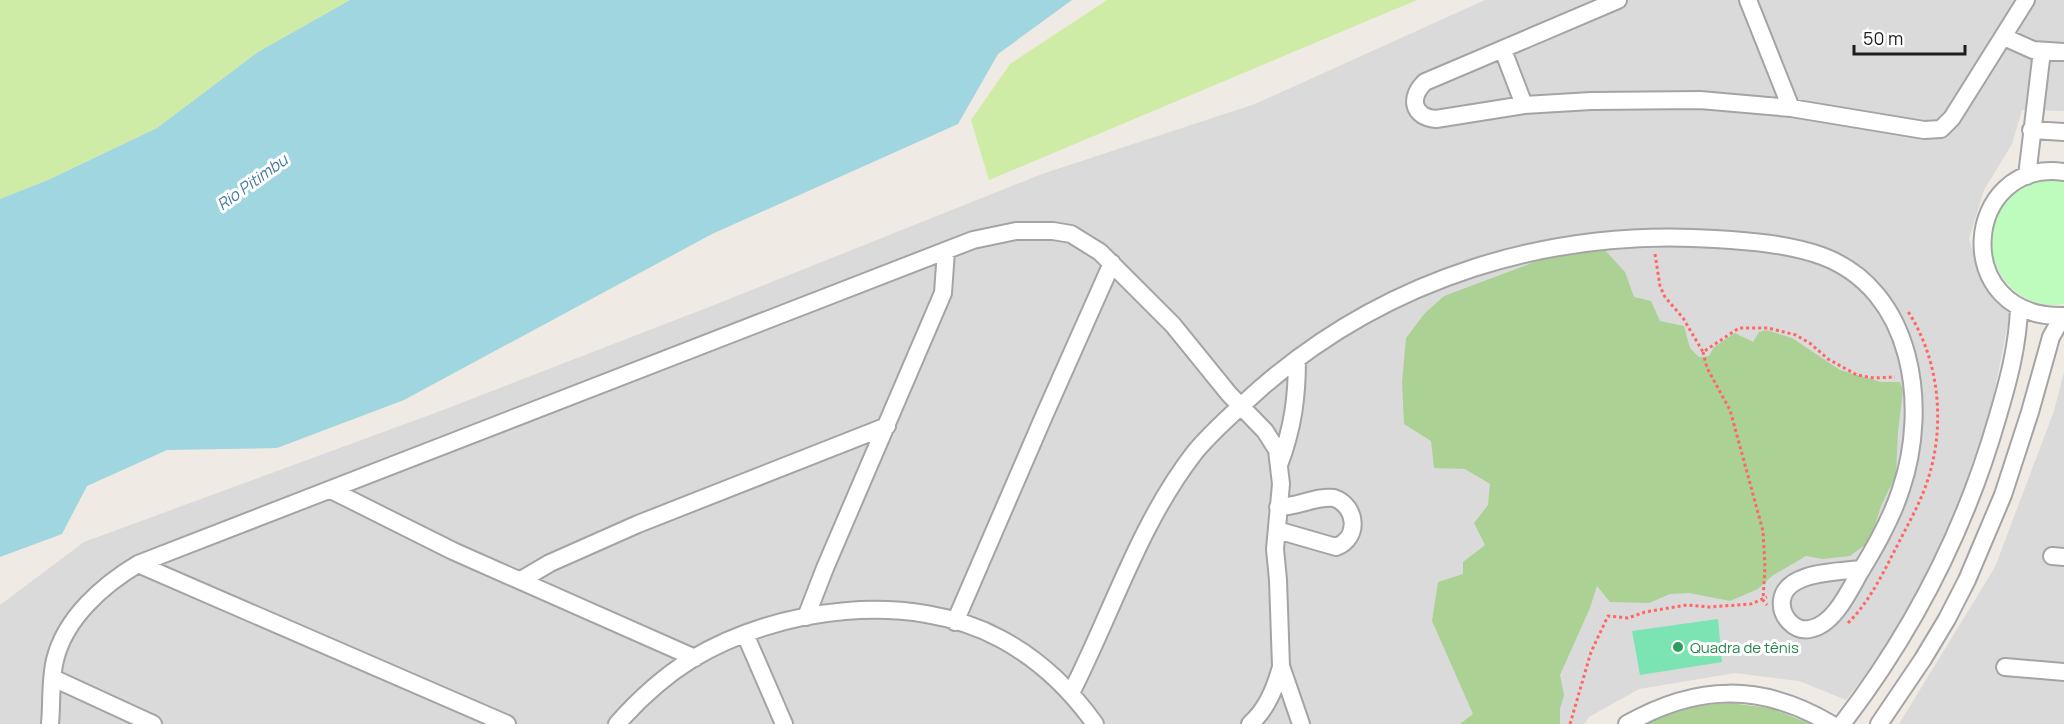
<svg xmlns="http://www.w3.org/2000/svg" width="2064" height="724" viewBox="0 0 2064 724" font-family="Manrope,sans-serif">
<rect width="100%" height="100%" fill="#efeae3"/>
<!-- residential -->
<path fill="#dbdada" d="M1485,0h579v111l-42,-1 -10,34 -28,46 -15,49 11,37 30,37 -19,96 -45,131 -47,90 -53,70 -47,-19 -64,-8 -96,16 -50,28 -5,7h-1584v-119l84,-63 359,-132 266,-103 333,-133 213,-70z
M2064,372v352h-165l96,-157 59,-156z"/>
<!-- grass -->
<path fill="#ceeca5" d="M0,0h350l-92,52 -101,76 -109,52 -48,19z
M1107,0h310l-428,180 -18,-60 39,-56z"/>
<!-- forest -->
<path fill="#acd195" d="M1603,248l22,24 9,25 17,4 9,20 24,5 6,22 9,9 10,-1 5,-9 21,-14 18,9 6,-10 7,-2 26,8 48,32 41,12h19l3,8 -5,42 -2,43 -15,31 -11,35 -20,15 -27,3 -17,-3 -34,20 -14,13 -28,12 -41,-8 -19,1 -21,9 -39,-1 -13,-16 -7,22 -30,67 4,20 -4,14v15h-100l13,-10 -41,-93 6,-39 25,-8v-12l22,-17 -11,-22 14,-18 2,-21 -25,-15 -31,-1 -3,-27 -27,-17 -2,-42 4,-44 19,-25 19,-17 96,-36z
M1731,703l39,5 41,16h-165c27,-14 55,-20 85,-21z"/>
<!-- park -->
<path fill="#bdfcbc" d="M2061,179l3,1v124c-52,10 -92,-52 -64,-96 5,-8 17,-16 25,-21 4,-2 9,-5 13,-7 6,-2 16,-1 23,-1z"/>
<!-- pitch -->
<path fill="#7ce3b2" d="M1718,619l4,43 -82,13 -8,-44z"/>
<!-- water -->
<path fill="#a0d6df" d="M350,0h722l-74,54 -40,70 -246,110 -308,166 -127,48 -110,2 -80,36 -25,48 -62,23v-358l48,-19 109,-52 101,-76z"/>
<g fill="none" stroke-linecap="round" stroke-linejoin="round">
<!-- street casing -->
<g stroke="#a4a4a4" stroke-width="20">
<path id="street" d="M1618,0l-193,82c-16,15 -13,35 11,37l88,-14 67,-4 109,-1 91,8 133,22 17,-1 11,-11 74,-118
M1748,0l43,108
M2004,37l29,13 31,2
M1503,50l21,55
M2031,130l33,2
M2064,172c-101,-14 -116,147 0,144
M2027,176l15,-125
M1279,465c14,-37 18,-68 18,-106
M331,490l122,61 242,107
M1277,530l59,17c24,-9 21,-41 -2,-49 -19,-2 -36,9 -56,9
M2052,556l12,1
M138,564l369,160
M521,580l29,-17 88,-39 249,-98
M806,617l19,-49 118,-275 3,-42
M955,622l89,-206 68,-153
M745,634l39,90
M2005,667l59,5
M53,678l100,46
M1071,693c41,-80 68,-169 124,-241 20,-24 44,-44 67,-65 126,-109 287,-159 453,-148 34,2 74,5 107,17 92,34 107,151 79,233 -9,29 -25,57 -41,83 -11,19 -26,53 -50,57 -16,3 -30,-13 -28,-29 4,-29 57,-28 80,-31
M50,724c2,-21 0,-44 5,-64 10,-42 48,-75 83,-96l835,-324 43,-9h37l18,3 29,18 73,73 56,69 36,37 12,19 4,34 -6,65 3,31 3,86 20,58
M617,724c22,-25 46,-47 75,-65 86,-52 219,-69 309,-20 39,21 69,50 94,85
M1250,724c17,-15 25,-36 31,-57
M1627,724c70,-40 135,-41 204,0
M1842,724c70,-91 123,-194 155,-305 11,-37 21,-73 22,-112
M1879,724l44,-65 24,-40 20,-39 36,-85 27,-83 21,-75 12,-21"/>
</g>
<!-- path -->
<path stroke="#ff6664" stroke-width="3" stroke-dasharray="3 3" stroke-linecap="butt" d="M1655,254l5,32 5,11 18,21 20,34 36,-24h29l28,7 15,9 17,15 29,16 17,3 21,-1
M1703,352l4,16 23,42 33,121 2,36 -2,33 4,5
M1848,623c22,-22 35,-50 49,-77 11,-22 24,-44 31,-67 18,-55 11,-121 -21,-169
M1570,724l21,-72 17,-36 20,2 17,-6 42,-7 22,2 42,-3 16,-7"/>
<!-- street -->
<use href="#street" stroke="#fff" stroke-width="16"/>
</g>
<!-- markers -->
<circle fill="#2e9e5b" stroke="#fff" stroke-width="2" cx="1678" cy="647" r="6"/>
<g text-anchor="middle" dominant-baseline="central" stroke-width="6" stroke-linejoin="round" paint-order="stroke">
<!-- leisure labels -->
<g font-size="15" fill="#27864d" stroke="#fff" text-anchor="start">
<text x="1690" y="647">Quadra de tênis</text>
</g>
<!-- water labels -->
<g font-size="16" font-style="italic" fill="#4079a2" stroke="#fff">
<text transform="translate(252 182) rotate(-36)">Rio Pitimbu</text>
</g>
</g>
<!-- scale -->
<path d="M1854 45v9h111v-9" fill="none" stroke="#1d1d1d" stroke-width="3"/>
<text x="1863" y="45" font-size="18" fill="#1d1d1d" stroke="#ffffff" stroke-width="4.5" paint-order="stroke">50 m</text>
</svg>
